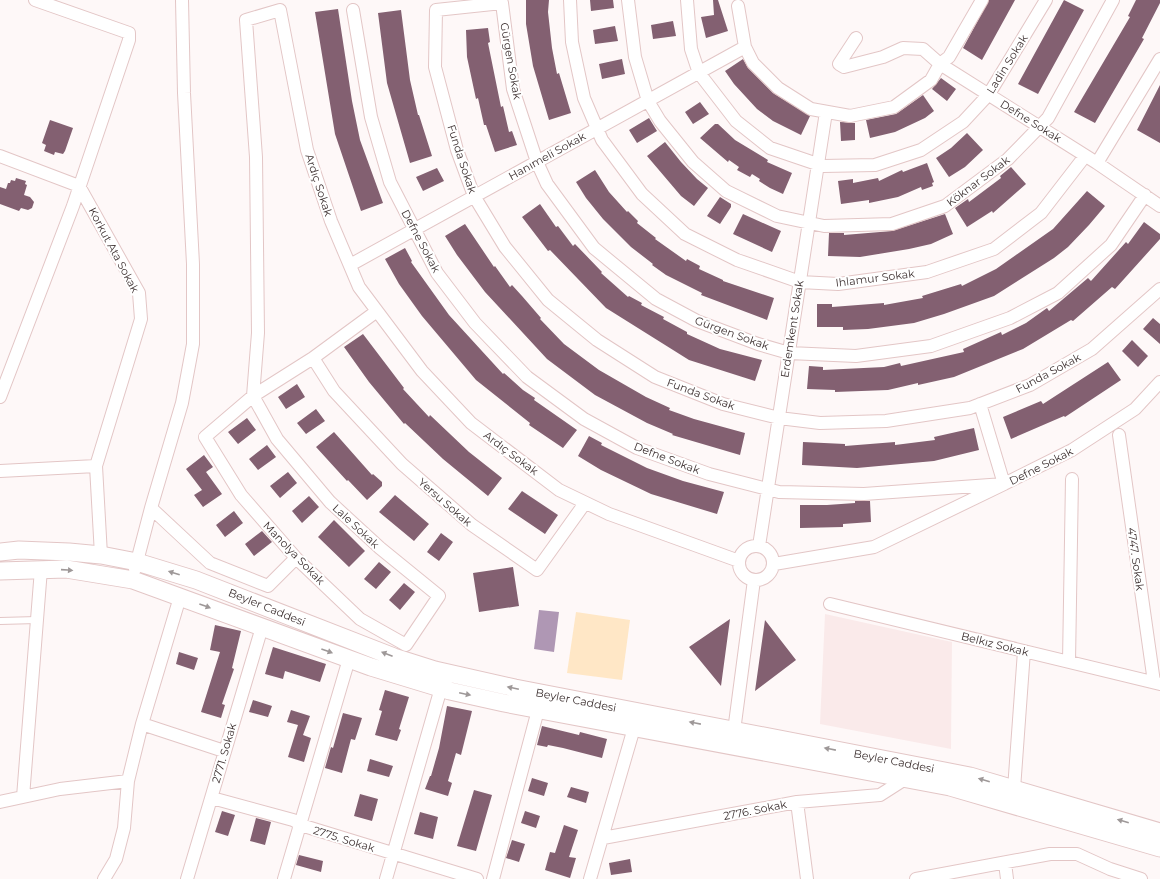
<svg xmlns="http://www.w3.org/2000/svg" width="1160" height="879" viewBox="0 0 1160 879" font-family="Montserrat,sans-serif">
<rect width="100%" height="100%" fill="#fef8f8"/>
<!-- built -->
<path fill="#faeaea" d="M825,614l127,28 -1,107 -131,-25z"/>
<!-- green -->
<path fill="#ffe7c6" d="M576,612l54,8 -8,60 -55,-7z"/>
<!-- water -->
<path fill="#af97b4" d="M539,610l20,2 -5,40 -20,-3z"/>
<!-- building -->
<path fill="#836071" d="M526,0h23l-1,12 4,36 5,26 2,-1 12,40 -22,7 -16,-54 -7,-42z
M590,0h23l1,8 -23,3z
M713,0h5l10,31 -22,7 -5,-21 13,-2z
M989,0h26l-33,60 -19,-12z
M1064,0l20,10 -46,84 -20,-10z
M1136,0h24v3l-18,35 2,1 -49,84 -21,-11 56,-95 -2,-1z
M338,9l14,92 8,39 23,63 -22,8 -26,-77 -20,-122z
M401,10l9,70 8,35h1l13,41 -22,7 -23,-80 -9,-70z
M673,21l3,15 -23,3 -2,-14z
M615,26l3,15 -23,3 -2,-14z
M488,28l2,14 -2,1 13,64 2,-1 6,26 3,-1 5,14 -22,7 -9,-27h-2l-6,-27 -2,1 -9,-42 -1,-27z
M622,59l3,15 -23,5 -3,-15z
M743,59l5,9 25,25 37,23 -9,19 -28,-14 -16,-12 -23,-25 -9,-13z
M941,78l15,11 -9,12 -15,-12z
M1160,85v58l-23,-13z
M923,95l11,16 -9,7 -30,14 -25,6 -4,-18 30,-6z
M700,102l9,12 -16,10 -8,-12z
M649,118l8,13 -20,12 -8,-13z
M50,120l23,8 -8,23 -2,3 -8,-2 -1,3 -10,-4 2,-6 -4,-2z
M840,122l15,1v17l-14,1z
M715,124h3l17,16 33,20 -1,2 25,11 -9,21 -13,-6 -11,-7 1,-2 -8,-5 -2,3 -13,-7 2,-3 -10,-7 -1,2 -28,-24z
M967,133l16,17 -18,17 -16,10 -13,-19 15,-10z
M665,142l16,20 16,17 11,9 -14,18 -13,-10 -34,-40z
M927,163l7,19 -2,1 1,3 -11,4 -1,-3 -23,10 -29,6v-3l-28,4 -3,-23 15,-2v4l25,-5 1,3 23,-11 1,2z
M1011,167l15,17 -33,29 -1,-2 -25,16 -12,-19 13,-9 1,3 32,-24 -1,-2z
M437,168l7,13 -21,10 -7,-14z
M595,170l14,22 18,20 1,-1 10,10 -1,2 19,15 -1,1 31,22 1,-2 13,7 -1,3 24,11v1l51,17 -7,22 -66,-25 1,-2 -36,-18 -14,-10 1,-1 -22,-17 -28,-28 -17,-21 -10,-16z
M16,178l10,3 -1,3 2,1 -3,10 6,2 4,5 -2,6 -4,2 -7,-2 -2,3 -19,-7v-17l6,2 2,-6h2l1,-3 4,1z
M1087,191l18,15 -16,19 -21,22 -14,11 -60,38 -50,18 -30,9 -46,6 -25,1v-3h-26v-23h15v3l52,-4v2l39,-7 -1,-2 39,-12 1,2 34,-17 57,-40z
M720,197l11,7v3l-11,17 -13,-8z
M540,204l16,23 2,-1 15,20 2,-2 27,28 -1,1 27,24 1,-1 13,7 -1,2 23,12 -1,2 24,13v2l33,15 42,11 -7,21 -66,-21 -83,-52 -56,-58 -2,1 -26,-34z
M743,214l38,17 -9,21 -39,-18z
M945,214l8,20 -22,10 -22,5 -49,8 -32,-1 1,-23h15v2l48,-4z
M1144,222l16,12v5l-45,50 -3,-2 -39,34 -2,-1 -48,29 -69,28 -36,8v-2l-30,7 -53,2v-2l-28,-1 2,-23 14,1v3l61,-3 16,-4 1,3 63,-14 -1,-3 38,-17 1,3 24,-12 21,-15 2,3 39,-33 3,3 35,-39 2,2z
M465,224l29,43 1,-1 15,21 2,-2 10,11 19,22 -1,1 24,25 35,26 47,27 24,11 -1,2 25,9 51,14 -5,22 -68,-20 1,-1 -26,-11 -52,-28 -48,-36 -62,-67 -28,-37 -12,-19z
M405,248l7,13 -1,1 38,53 54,59 1,-1 19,17 12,8 -1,2 43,30 -14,18 -34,-23 1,-2 -54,-43 -54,-64 -23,-32 -14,-25z
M1153,318l7,6v20l-17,-15z
M363,334l41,54 -1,1 26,28 1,-2 39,37 33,26 -14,18 -45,-37 -38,-36 -1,1 -35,-42 -25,-35z
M1132,340l16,16 -10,11 -16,-16z
M1108,362l13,18 -56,37 -1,-1 -53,23 -8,-22 38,-16 2,3z
M297,384l8,13 -19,12 -8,-12z
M316,409l9,12 -19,13 -9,-11z
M247,418l9,12 -18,14 -10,-12z
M974,428l5,22 -45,11 -77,7 -55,-3 1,-23 42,2v2l50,-4v3l40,-5 -1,-3z
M334,432l38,43 1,-1 9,8v4l-15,14 -19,-20 -1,1 -31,-34z
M589,436l13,7 -1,2 46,23 36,13 41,11 -7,22 -66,-20 -50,-24 -23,-14z
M267,445l9,12 -18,13 -9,-11z
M204,455l9,12 -7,5 16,22 -19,13 -9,-12 8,-5 -16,-21z
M288,472l9,11 -17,15 -10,-12z
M522,491l36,24 -13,19 -37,-25z
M395,495l34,29 -15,17 -35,-29z
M309,496l10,11 -17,16 -10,-12z
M855,501h15l1,21 -28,2v3l-43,1v-23h27l28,-2z
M234,511l9,12 -18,14 -9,-12z
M334,520l31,31 -16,16 -31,-30z
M262,531l10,11 -18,14 -9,-12z
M441,533l12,9 -14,19 -12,-9z
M379,562l12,10 -15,17 -12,-10z
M513,567l6,39 -40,6 -6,-39z
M404,583l11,9 -15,18 -11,-10z
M730,619l-9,67 -32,-39z
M765,620l31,40 -41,31z
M215,625l26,6 -9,37 2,1 -12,35 3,1 -4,13 -20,-6 19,-60 -10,-2z
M273,647l53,17 -6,18 -35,-11 -2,8 -18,-5z
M179,652l19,6 -4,12 -18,-6z
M385,690l24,7 -10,32 2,1 -4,11 -22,-6 7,-24 -3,-1z
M253,700l19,6 -4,11 -19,-5z
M447,706l25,5 -11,44 -5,-2 -8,28 4,2 -4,13 -23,-7 5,-13h1l8,-28z
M291,710l19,6 -7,19 8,3 -7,24 -16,-5 10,-32 -11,-3z
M343,713l19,5 -7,22 -4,-1 -9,34 -17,-5 6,-21 2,1z
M542,726l37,9 1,-3 27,7 -5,19 -39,-10 -15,-3 -1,2 -10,-2z
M370,759l23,7 -4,11 -22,-6z
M532,778l16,5 -4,13 -16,-5z
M571,787l18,5 -3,11 -19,-6z
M474,790l18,5 -16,56 -19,-5z
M360,794l18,5 -6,22 -18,-5z
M222,811l13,4 -7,21 -13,-4z
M525,811l15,5 -4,12 -15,-5z
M420,812l18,5 -5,22 -19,-5z
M256,818l15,4 -6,23 -15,-4z
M564,825l14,5 -9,27 7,1 -6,20 -25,-8 5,-18 5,1z
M512,840l13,4 -6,18 -13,-4z
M299,855l24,6 -2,11 -25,-7z
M630,859l2,13 -21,3 -2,-12z"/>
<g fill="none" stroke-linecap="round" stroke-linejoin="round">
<!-- lane casing -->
<g stroke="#e3c6c6" stroke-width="8">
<path id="lane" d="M0,621l37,-1"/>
</g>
<!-- street casing -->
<g stroke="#e3c6c6" stroke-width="14">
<path id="street" d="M570,0l2,42 12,56 18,42 40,54 43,40 52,26 63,22 38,2 89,-12 67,-23 47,-36 44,-57
M628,0l7,57 13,44 12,20 33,41 33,29 51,25 47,10 68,-2 53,-18 63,-47 40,-41 65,-118
M687,0l4,49 8,24 37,48 34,27 53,18 52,-1 46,-15 42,-28 26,-28 57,-94
M738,6l7,41 8,16 25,25 33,21 39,7 44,-9 37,-27 9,-16 9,-7 33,-57
M353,10l18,107 19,65 47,91 38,50 52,54 57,42 53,29 72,26 70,18 85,2 140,-10 68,-34 63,-41 25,-27
M856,38l-17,26 5,3 39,-10 20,-9 20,1 17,15 157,99 63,43
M0,156l79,30 60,107 2,26 -45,147
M1097,163l63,-104
M1145,195l-34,50 -53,48 -48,25 -79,28 -75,10 -67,-3 -31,-9 -61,-23 -41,-22 -62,-51 -47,-64 -10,-22 -24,-73 -11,-86 -66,7 -1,57 22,83 17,46 31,51 43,53 49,40 58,37 68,27 56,14 41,5 66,-2 84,-13 60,-23 62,-36 68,-60
M350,265l395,-218
M377,311l-64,47 -60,38 -48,41 36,58 55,63 64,61 46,26 33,-49 -59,-48 -50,-46 -53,-63 -24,-43 5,-63 -2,-176 -10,-137 34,-10 27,140 24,71 28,66 63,84 49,52 88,67 50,24 130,47
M313,358l21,33 68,73 70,61 65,45 48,-67
M0,397l73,-191 56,-166v-7l-94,-33
M1119,435l35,247
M0,471l96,-5 5,89
M151,508l59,55 58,23 28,-28
M739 563a17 17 0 1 1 34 0a17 17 0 1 1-34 0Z
M759,546l67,-434
M774,564l100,-17 130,-63 -24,-80
M135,569l16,-61 31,-105 11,-59v-80l-9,-171 -2,-93
M830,604l330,80
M1069,662l3,-183
M142,724l82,27
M734,731l20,-151
M1014,789l10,-138
M23,797l18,-228
M212,798l81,22 11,6 173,53
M0,802l60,-13 68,-8
M797,802l10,77
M603,838l194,-36 83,-7 25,-16
M1005,863l2,16
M104,879l12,-20 8,-31 4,-47 14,-57 38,-127
M187,879l75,-252
M284,879l65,-220
M386,879l55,-191
M493,879l45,-169
M590,879l44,-151
M916,879l134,-25h27l33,15 31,10"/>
</g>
<!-- secondary casing -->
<g stroke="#e3c6c6" stroke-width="19">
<path id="secondary" d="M0,552l19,-2 50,2 32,3 36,7 59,18 198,77 41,13 80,18 455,88 190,56
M0,571l66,-2 67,11 238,87 79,24 54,12 446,84 210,61"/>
</g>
<!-- lane -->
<use href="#lane" stroke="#fff" stroke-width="6"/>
<!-- street -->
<use href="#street" stroke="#fff" stroke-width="12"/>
<!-- secondary -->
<use href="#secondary" stroke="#fff" stroke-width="17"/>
</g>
<!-- one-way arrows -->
<defs><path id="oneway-solid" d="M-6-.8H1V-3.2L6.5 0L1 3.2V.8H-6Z"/></defs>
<g fill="#9e9898">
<use href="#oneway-solid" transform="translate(67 570) rotate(4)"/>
<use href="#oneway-solid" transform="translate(174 573) rotate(-162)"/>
<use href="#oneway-solid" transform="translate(205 606) rotate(20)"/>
<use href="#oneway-solid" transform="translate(327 651) rotate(20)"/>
<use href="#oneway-solid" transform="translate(387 654) rotate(-159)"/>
<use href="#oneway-solid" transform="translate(513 688) rotate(-168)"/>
<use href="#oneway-solid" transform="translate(465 694) rotate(12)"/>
<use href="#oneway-solid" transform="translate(695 723) rotate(-169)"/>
<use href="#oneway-solid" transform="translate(830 749) rotate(-169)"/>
<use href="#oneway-solid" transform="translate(984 780) rotate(-164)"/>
<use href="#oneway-solid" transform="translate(1123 821) rotate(-164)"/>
</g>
<g text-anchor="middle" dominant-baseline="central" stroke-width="4" stroke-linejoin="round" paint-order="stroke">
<!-- street labels -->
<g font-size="11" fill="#3e3232" stroke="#fff">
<text transform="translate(511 61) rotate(80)">Gürgen Sokak</text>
<text transform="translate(1007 64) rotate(-58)">Ladin Sokak</text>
<text transform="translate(1031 121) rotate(32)">Defne Sokak</text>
<text transform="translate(547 156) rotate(-29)">Hanımeli Sokak</text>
<text transform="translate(462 159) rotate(72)">Funda Sokak</text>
<text transform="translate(978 181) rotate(-37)">Köknar Sokak</text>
<text transform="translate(319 185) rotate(72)">Ardıç Sokak</text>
<text transform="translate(421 241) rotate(62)">Defne Sokak</text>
<text transform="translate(114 250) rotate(62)">Korkut Ata Sokak</text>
<text transform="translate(875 278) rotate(-7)">Ihlamur Sokak</text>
<text transform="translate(792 329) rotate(-81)">Erdemkent Sokak</text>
<text transform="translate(732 333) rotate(20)">Gürgen Sokak</text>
<text transform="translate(1048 373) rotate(-28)">Funda Sokak</text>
<text transform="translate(701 394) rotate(20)">Funda Sokak</text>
<text transform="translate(511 453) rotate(37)">Ardıç Sokak</text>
<text transform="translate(667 458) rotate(21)">Defne Sokak</text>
<text transform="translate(1041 466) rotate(-27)">Defne Sokak</text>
<text transform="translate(445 502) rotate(41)">Yersu Sokak</text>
<text transform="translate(356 526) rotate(43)">Lale Sokak</text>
<text transform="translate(294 553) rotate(46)">Manolya Sokak</text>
<text transform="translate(1136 559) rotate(82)">4747. Sokak</text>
<text transform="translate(267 607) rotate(22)">Beyler Caddesi</text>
<text transform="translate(995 644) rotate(14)">Belkız Sokak</text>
<text transform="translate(576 700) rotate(11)">Beyler Caddesi</text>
<text transform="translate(224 753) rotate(-74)">2771. Sokak</text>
<text transform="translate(894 761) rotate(11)">Beyler Caddesi</text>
<text transform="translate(755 810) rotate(-11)">2776. Sokak</text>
<text transform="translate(344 839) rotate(17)">2775. Sokak</text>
</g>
</g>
</svg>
